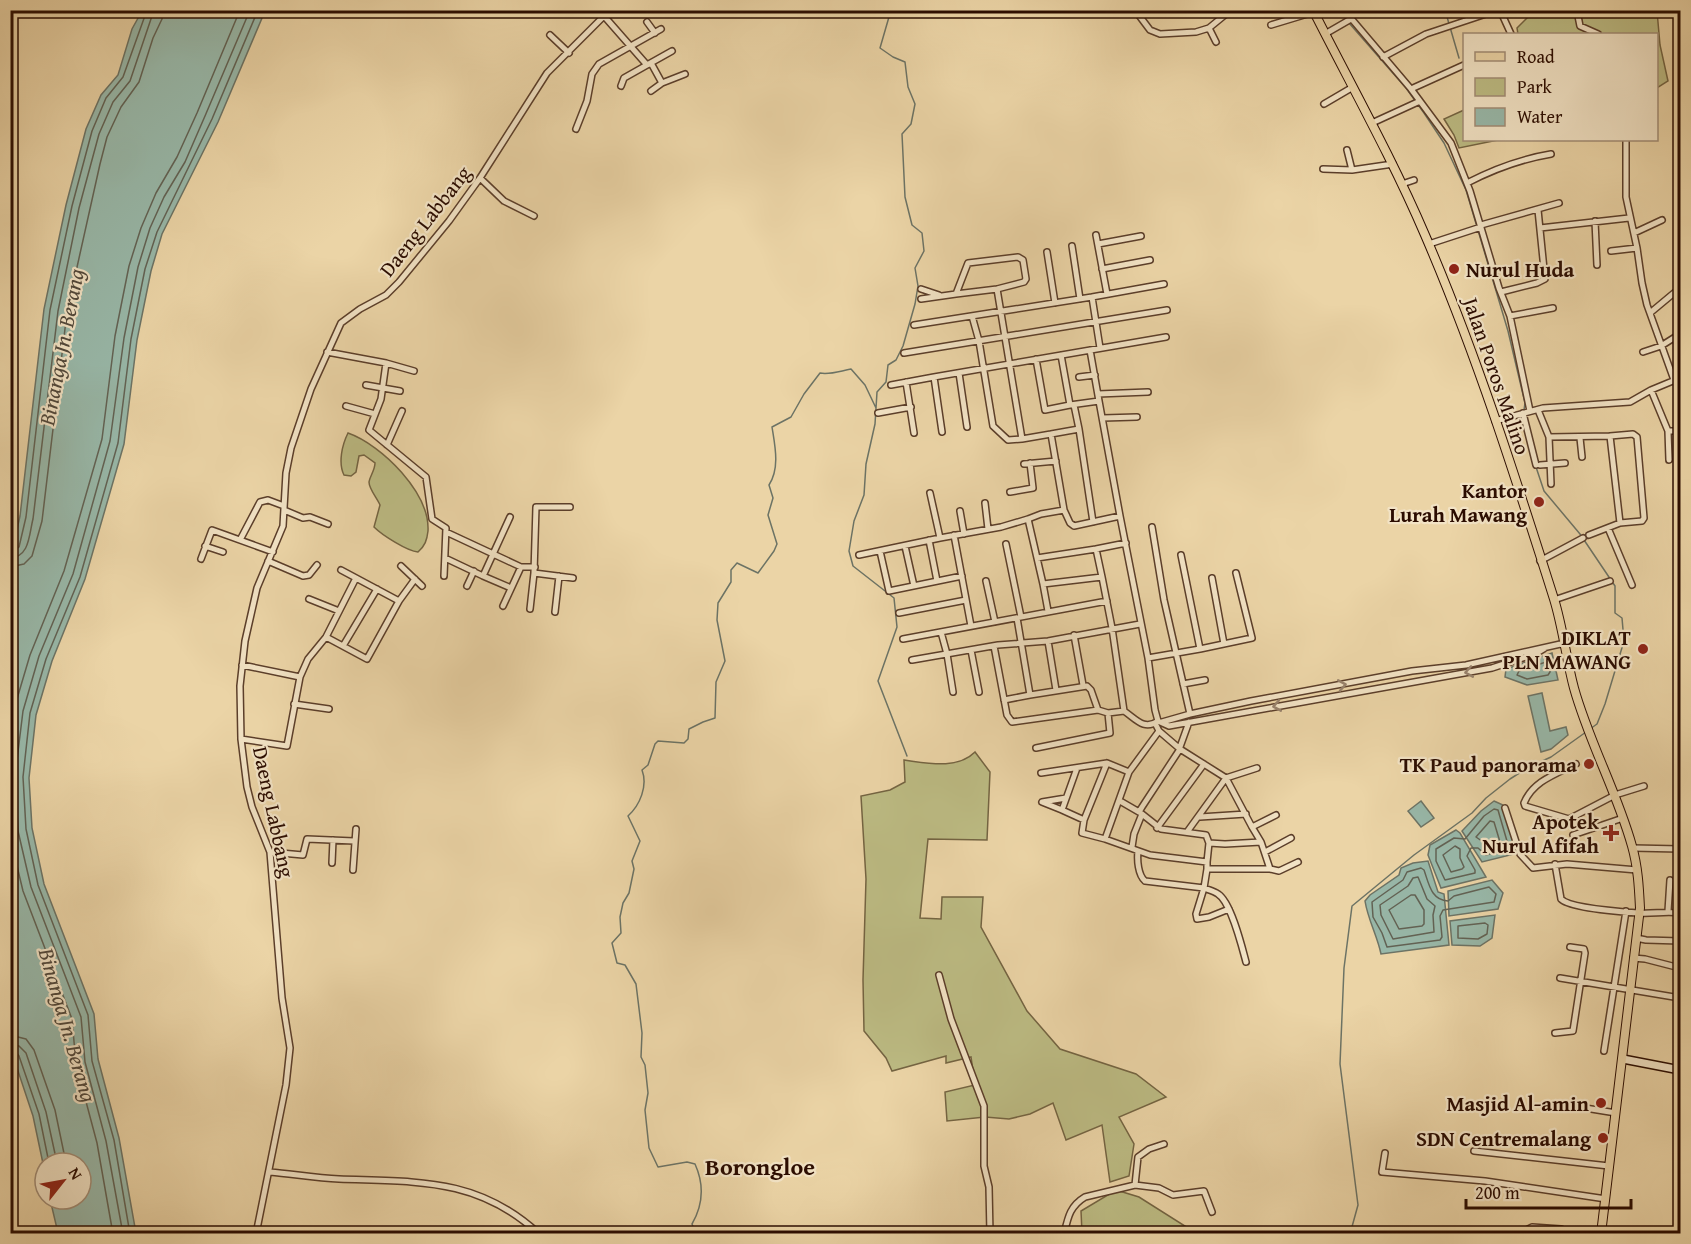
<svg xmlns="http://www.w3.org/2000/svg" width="1691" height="1244" viewBox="0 0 1691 1244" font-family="'Gentium Book Plus',serif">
<rect width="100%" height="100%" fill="#ebd4a6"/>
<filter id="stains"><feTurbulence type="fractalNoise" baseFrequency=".00333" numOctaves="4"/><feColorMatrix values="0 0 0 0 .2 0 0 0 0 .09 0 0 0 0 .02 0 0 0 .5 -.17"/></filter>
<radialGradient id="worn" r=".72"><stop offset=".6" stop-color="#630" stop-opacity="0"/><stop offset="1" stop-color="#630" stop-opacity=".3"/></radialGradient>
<!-- green -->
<path fill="#bcbb83" stroke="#746442" stroke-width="1.5" d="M1546,11h111l3,34 8,36 -11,7 -1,-54h-138l-1,-6 14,-14z
M1464,110v30h34l-39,8 -5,-13 -10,-16z
M348,433c34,12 82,60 80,98 -1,9 -3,15 -10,21 -11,-1 -36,-17 -44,-25l6,-22c-3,-7 -11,-16 -11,-23 1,-6 6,-12 6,-19l-11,-8 -5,1 -3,16 -5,4 -7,-1c-6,-12 -2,-30 4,-42z
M975,752l15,20 -3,68 -59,-1 -8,79 21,1 1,-22h41l-2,30 46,84 33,38 76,25 30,23 -47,20 15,27 -5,32 -19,6 -8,-57 -36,15 -13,-37 -23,11 -21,5 -24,-2 -38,4 -2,-29 30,-7 -4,-28 -25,6v-7l-54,15 -6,-13 -22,-27 -1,-51 3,-101 -5,-83 29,-6 15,-8 -1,-22c23,3 53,10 71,-8z
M1116,1190l23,7 57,36h-114l-1,-22z"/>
<!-- water -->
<path fill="#98b8a9" stroke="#6c7365" stroke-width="1.5" d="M142,11h123l-47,111 -56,112 -11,37 -14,69 -13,104 -39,135 -33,82 -16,54 -7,63 3,50 12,56 50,130 4,45 21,79 17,95h-78l-8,-34h31v-36h-36v10l-12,-57 -22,-66v-494l9,-40 24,-207 22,-104 20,-76 15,-34 17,-20 14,-46z
M1552,653l6,27 -31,5 -22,-8 1,-8z
M1542,693l8,38 16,-4 2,8 -17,14 -10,3 -13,-56z
M1421,801l13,17 -13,9 -13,-16z
M1494,801l9,4 15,48 -36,9 -20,-31 19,-20z
M1456,830l4,3 26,44 -45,11 -13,-33 2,-10z
M1428,861l10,31 6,2 5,51 -68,9c-4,-19 -13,-34 -16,-53l5,-6 29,-20 2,-7 12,-5z
M1492,880l11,13 -5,16 -49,7 -1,-25z
M1495,915l-3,23 -12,8 -28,-1 -2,-24z"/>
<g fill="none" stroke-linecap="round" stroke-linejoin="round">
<!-- shore -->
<path stroke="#626254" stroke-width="1.5" d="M10,551l5,-1 4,-3 7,-30 24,-207 22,-104 20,-75 14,-33 17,-21 24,-67
M10,558c20,-1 19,-24 23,-39l25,-208 21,-103 20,-74 14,-32 17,-21 24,-71
M10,567l14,-3 8,-8 10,-35 25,-209 33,-148 7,-27 14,-30 18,-25 14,-44 9,-19 1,-9
M1546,662l2,2 2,8 -2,3 -21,4 -10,-4 2,-4z
M10,736l4,-27 16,-54 34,-84 38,-132 13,-103 14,-70 12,-38 15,-35 21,-36 20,-44 43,-103
M1494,809l4,1 11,38 -23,7 -8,-7h-7l-4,8 8,14v3l-30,7 -9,-19v-12l18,-11 11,1 19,-23z
M1490,821l4,1 6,20 -1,2 -10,2 -13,-9z
M10,837l13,54 49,128 4,45 21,79 16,91
M1455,846l5,3v9l4,9 -2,2 -11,3 -8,-17z
M1421,868l3,2c5,14 7,30 24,31l6,-5 35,-9 7,7 -2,8 -51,8 -3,6 2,21 -2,3 -53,7 -5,-14 -9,-16 -1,-15 31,-22 4,-8z
M1418,877l9,22 8,7 -2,9 1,17 -41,7 -12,-24 -1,-10 28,-19 5,-8z
M1411,895h4l9,15v14l-2,2 -23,3 -10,-19z
M1485,923l3,2 -1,9 -9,5 -20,-1v-12z
M10,1035l16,4 8,11 21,60 11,53
M10,1044l9,2 7,7 20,59 11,51
M10,1051l6,1 3,4 20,58 10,49
M123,1234l-17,-93 -21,-79 -4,-45 -50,-130 -13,-56 -3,-55 8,-65 16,-55 34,-82 37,-133 14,-103 14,-71 12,-39 14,-31 21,-35 20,-46 45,-106
M130,1234l-16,-94 -22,-79 -4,-46 -50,-130 -12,-56 -3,-52 7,-64 16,-54 34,-82 38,-134 13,-104 14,-70 12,-37 55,-113 46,-109"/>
<!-- stream -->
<path stroke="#6c7365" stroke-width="1.5" d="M891,10l-11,38 13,9 12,5 3,25 7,17 -4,20 -9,10 3,63 7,28 10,8 2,18 -9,17 3,18 -3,18 -12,42 -7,14 -8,5 -2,17 -9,10 -2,32 -9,40 -2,31 -10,26 -5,30 4,15 41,32 3,29 -19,54 29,75
M1340,10l7,9
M1445,10l14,48
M1349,23l57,65 18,25 20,30 22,47 42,141 17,72 -1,7
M1536,467l8,24 36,43 35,52v27l7,5 2,23 -19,63 -8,20 -7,5
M696,1234l-4,-10c11,-19 12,-40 3,-60l-8,-2 -29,5 -9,-19 -4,-38 3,-17 -3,-28 -4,-8 1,-24 -6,-49 -11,-19 -8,-2 -5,-20 9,-10 -1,-16 3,-14 6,-10 5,-24 -2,-8 8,-20 -12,-25c12,-11 20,-30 14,-46l6,-5 7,-21 3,-3 26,2 4,-4 1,-10 14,-7 12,-4 1,-36 9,-21 -8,-41 1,-17 13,-21v-12l6,-7 21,10 16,-22 3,-7 -9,-29 5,-17 -4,-13c11,-17 6,-39 3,-58l19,-10 13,-23 16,-21c10,2 20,-2 31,-4l14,16 11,23
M1350,1234l8,-29 -18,-141 4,-96 8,-62 62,-51 58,-42 14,-15 24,-19 19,-12 22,-10 35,-25"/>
<!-- street casing -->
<g stroke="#5b3e2a" stroke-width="8">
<path id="street" d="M1135,10l15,20 10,4 36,-2 13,-4 22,-18
M1344,10l67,79 40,54 19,48 29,97 11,28 20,95
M1500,10l11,24
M1579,10l-1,6 2,10 18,8
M604,16l43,49 25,-14
M1349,16l12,-6
M647,22l8,11
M1271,25l43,-13
M1209,28l7,14
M1325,34l26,-15
M550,35l19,18
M1383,57l43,-23 72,-24
M651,63l11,20
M621,86l3,-8 23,-13
M1411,89l53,-24
M651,91l11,-8 23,-9
M1324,104l29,-17
M1372,123l48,-22
M576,129l11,-28 5,-27 7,-10 62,-35
M1626,140v57l11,51 5,35 5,22 27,75
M1347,150l5,20
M1323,169l29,1 41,-6
M480,178l24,23 30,15
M1467,183c27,-14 54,-24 84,-29
M1402,184l12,-4
M1595,221l2,44
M1481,225l78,-22
M1540,228l89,-10
M1634,233l28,-13
M1096,235l11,59
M1098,244l43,-8
M1429,244l52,-17
M1072,246l8,53
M1611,251l26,-3
M1047,252l8,51
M1102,269l48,-9
M921,289l18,6
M997,289l25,150 29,-5 13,76 -23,4 -13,5 15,65 59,-7 10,51 12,83
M1501,292l36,-9 8,-4 -7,-69
M1092,297l72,-13
M921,299l35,-5 12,-31 50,-6 5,3 3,19 -2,3 -27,7 -41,5
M1650,313l30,-25
M972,316l7,25 14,85 15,14 14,-1
M1510,316l43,-8
M914,325l178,-28 8,51
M327,352l59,11 28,8
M1643,352l18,-6 19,-12
M904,353l263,-43
M1036,359l9,51 25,-5 -9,-50
M386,363l-5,36 -12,31 57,47 6,42 14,9 -2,48
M959,373l8,54
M1079,377l16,-2
M906,382l8,51
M366,385l34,6
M891,385l43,-8
M1651,390l17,41h12
M1098,394l50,-2
M1099,401l21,115
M1070,405l29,-4 -9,-51
M1074,405l5,24
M346,406l29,8
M1538,410l11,27 61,-1 10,87
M878,413l33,-6
M1523,413l13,52
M1103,418l34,-1
M1495,421l48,-13 87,-6 21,-12 29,-12
M1668,431l1,29
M942,432l-8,-55 232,-40
M1051,434l28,-5 14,93
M1549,437l2,47
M1580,438l2,19
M387,445l15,-34
M1024,464l32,-3
M1540,465l25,-2
M1010,492l23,-4 -3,-25
M930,493l10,45 61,-11 27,-8
M985,503l3,26
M284,510l19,8 7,-1 18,7
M1064,510l6,13 4,3 46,-10 28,142 7,52 3,11 11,5 323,-58 43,-14 10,-6
M960,511l4,23
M1152,527l12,73 26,114
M1608,528l24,57
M446,532l75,35h14
M954,535l17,91
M1589,535l31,-12 22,-2 2,-3 -7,-81 -4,-3 -23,2
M240,540l20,-38 8,-2 16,6
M929,540l8,41
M1006,544l15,73
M205,546l18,6
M905,546l9,40
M1096,549l30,-6
M880,551l9,40 73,-15
M859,555l81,-17
M445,558l38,18 27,-59
M1037,558l59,-9 6,28
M201,559l11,-29 61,22
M268,561l35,15 6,-1 8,-10
M1540,561l43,-23
M401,566l21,20
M341,570l15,8
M534,573l39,5
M483,576l28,12
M1212,578l12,66
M986,581l9,41
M1043,584l5,27
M467,586l7,-15
M309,599l30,12
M1554,600l56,-19
M503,606l18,-39
M530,609l4,-36 2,-66h34
M555,612l4,-36
M899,613l67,-13
M1017,618l13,77 57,-9 4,4 7,20
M941,632l6,22 6,38
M1074,635l9,50
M326,637l41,22 32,-58
M903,639l204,-38
M1048,641l8,49
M343,646l34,-57
M994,646l13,69 5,7 86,-12 10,3 16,-2c12,8 20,20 34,10
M1200,649l52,-11 -16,-65
M971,650l8,42
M1148,658l52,-9 -19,-94
M912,660l86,-15 50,-4 92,-17
M242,665l58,12
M1183,684l22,-4
M1004,700l26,-5
M294,704l35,5
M1162,722l28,-8 61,-13 161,-30 54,-6 99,-22
M241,739l46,7 13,-69 8,-18 18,-22 30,-59 43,23 16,-22
M1180,747l9,-25
M1036,748l74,-15 -2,-20
M1180,749l46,29 26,49
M1576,764c-20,10 -43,17 -52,39l1,3 44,13 46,-24 29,-9
M1077,768l-15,42 22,10 23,-57
M1129,772l-24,67 45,16 57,7v7h63l9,2 19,-9
M1041,773l66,-10 22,9 30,-41 -4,-8
M1120,801l19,11
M1505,808l15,46 13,14 34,-4 70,6
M1062,810l-20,-8 24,-4
M1142,814l19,15 45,6 3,8 -2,19
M1200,817l46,-3
M1084,820l-2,13 23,6
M1157,828l47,-64
M1187,832l39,-54 31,-10
M1573,835l50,-17
M1261,842l-9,-15 24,-12
M1209,843l16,1 36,-2 9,27
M1132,847l2,-13 8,-20 -3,-2 3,-5 38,-58 -21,-18
M1633,848l47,1
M1138,851c-1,9 0,24 7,30l59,7 -8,26 1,5 12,-2 20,-8
M270,852l33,3 4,-16 47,2
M1265,852l26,-14
M332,863l1,-23
M1555,864l6,35c8,9 63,13 77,14 15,1 28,-2 42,0
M1207,869l-3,19c5,2 10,3 14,6 13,8 24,53 28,68
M353,870l3,-41
M1668,911l2,-31
M1636,938l10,2 34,1
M1633,958l12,1 35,9
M939,975l12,44 33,87v60l5,21 1,47
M1560,978l120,20
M1555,1033l18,-2 12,-78 -1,-4 -14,-2
M1604,1051l22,-140
M1579,1107l37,6
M1474,1151l135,15
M1385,1153l-3,19 103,9 121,18
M270,1172c23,2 46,6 69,7 77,3 139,-2 200,55
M1135,1185l3,-28 11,-8 15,-5
M256,1234l30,-149 4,-37 -8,-50 -12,-146 -18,-45 -5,-20 -6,-48 -1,-53 5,-45 12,-53 26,-62 3,-53 5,-25 20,-59 30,-66 19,-14 26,-14 13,-13 50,-61 31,-43 67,-105 63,-63
M1064,1234c4,-17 6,-28 21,-37l50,-12 24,3 14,7 31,-4 8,21
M1526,1234l2,-5 4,-2 29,2"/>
</g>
<!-- secondary casing -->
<g stroke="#2b0c00" stroke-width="10">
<path id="secondary" d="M1623,1059l57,11"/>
</g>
<!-- primary casing -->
<g stroke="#2b0c00" stroke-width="10">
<path id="primary" d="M1313,10c38,75 79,148 112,225 51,118 90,241 129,364 9,29 12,59 20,89 15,54 43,104 58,158 6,21 7,42 8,62l-39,326"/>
</g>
<!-- street -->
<use href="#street" stroke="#f2e3c5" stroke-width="5"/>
<!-- secondary -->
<use href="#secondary" stroke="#f2e3c5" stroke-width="7"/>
<!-- primary -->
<use href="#primary" stroke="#ebd4a6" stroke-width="8"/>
</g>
<!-- one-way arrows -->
<defs><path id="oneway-chevron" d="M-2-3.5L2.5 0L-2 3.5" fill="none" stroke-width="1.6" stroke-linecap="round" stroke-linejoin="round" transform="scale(1.5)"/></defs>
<g stroke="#98826c">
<use href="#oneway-chevron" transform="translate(1469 672) rotate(170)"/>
<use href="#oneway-chevron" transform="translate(1342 685) rotate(-10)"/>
<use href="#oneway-chevron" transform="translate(1277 706) rotate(170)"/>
</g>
<!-- markers -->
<g fill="#8f2418" stroke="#f2e3c5" stroke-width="2">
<circle cx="1454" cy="269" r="6"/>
<circle cx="1539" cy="502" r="6"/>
<circle cx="1643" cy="649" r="6"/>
<circle cx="1589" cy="764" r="6"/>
<path d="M1608 824h6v6h6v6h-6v6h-6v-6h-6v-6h6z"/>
<circle cx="1601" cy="1103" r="6"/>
<circle cx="1603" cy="1138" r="6"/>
</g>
<g text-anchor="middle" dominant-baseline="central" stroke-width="4.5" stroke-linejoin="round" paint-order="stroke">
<!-- street labels -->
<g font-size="21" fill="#2b0c00" stroke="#f2e3c5">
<text transform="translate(425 221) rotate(-52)">Daeng Labbang</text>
<text transform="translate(1497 376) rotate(71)">Jalan Poros Malino</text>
<text transform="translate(274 812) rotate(78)">Daeng Labbang</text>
</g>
<!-- poi labels -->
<g font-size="21" font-weight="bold" fill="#2b0c00" stroke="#f2e3c5" text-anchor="end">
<text x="1466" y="269" text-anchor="start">Nurul Huda</text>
<text x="1527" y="490">Kantor<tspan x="1527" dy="24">Lurah Mawang</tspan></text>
<text x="1631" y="637">DIKLAT<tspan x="1631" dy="24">PLN MAWANG</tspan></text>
<text x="1577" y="764">TK Paud panorama</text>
<text x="1599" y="821">Apotek<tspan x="1599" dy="24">Nurul Afifah</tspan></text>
<text x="1589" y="1103">Masjid Al-amin</text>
<text x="1591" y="1138">SDN Centremalang</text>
</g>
<!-- water labels -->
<g font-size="22" font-style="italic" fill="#51483b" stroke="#f2e3c5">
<text transform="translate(61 347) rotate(-79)">Binanga Jn. Berang</text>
<text transform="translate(68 1025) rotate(74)">Binanga Jn. Berang</text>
</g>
<!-- quarter labels -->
<g font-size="24" font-weight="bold" fill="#2b0c00" stroke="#f2e3c5">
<text x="760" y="1166">Borongloe</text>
</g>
</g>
<!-- margin -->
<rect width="1691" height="1244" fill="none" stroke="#ebd4a6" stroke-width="36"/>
<rect x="12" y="12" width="1667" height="1220" fill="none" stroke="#2b0c00" stroke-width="3"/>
<rect x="18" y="18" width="1655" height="1208" fill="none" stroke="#2b0c00" stroke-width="1.5"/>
<!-- legend -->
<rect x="1463" y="33" width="195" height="108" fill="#f2e3c5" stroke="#a28d76" stroke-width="1.5"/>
<rect x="1475" y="52" width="30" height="9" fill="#ebd4a6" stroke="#a28d76" stroke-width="1.5"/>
<text x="1517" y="63" font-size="18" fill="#2b0c00">Road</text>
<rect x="1475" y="78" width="30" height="18" fill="#bcbb83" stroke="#a28d76" stroke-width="1.5"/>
<text x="1517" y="93" font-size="18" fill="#2b0c00">Park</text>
<rect x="1475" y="108" width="30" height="18" fill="#98b8a9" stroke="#a28d76" stroke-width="1.5"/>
<text x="1517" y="123" font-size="18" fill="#2b0c00">Water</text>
<!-- north arrow -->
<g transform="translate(63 1181) rotate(59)"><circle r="28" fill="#f2e3c5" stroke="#a28d76" stroke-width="1.5"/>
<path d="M0-4.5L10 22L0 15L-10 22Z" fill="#8f2418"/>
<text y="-9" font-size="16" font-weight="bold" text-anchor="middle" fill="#2b0c00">N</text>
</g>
<!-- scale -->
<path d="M1466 1199v9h165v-9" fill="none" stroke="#2b0c00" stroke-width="3"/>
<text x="1475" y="1199" font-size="18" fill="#2b0c00" stroke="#f2e3c5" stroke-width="4.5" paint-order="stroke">200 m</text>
<rect width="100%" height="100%" filter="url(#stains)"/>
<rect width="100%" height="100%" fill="url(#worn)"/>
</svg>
